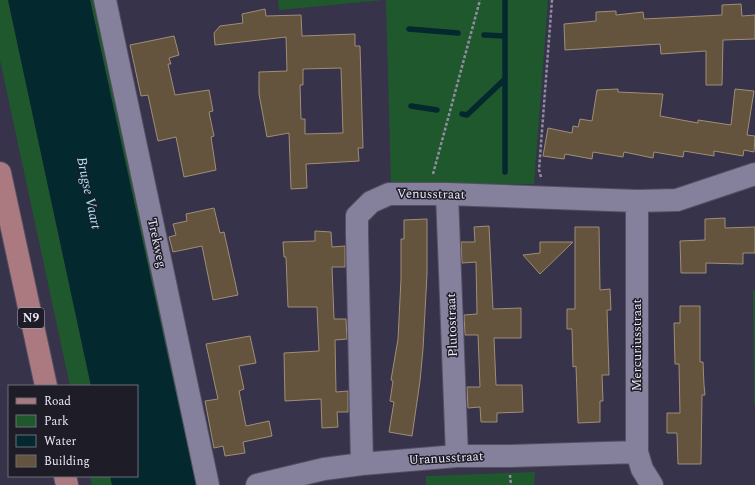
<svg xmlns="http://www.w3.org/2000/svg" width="755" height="485" viewBox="0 0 755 485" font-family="Spectral,serif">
<rect width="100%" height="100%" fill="#37334a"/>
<!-- green -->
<path fill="#20582d" d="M0,0h8l83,386h-21l-70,-326z
M90,0h8l104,485h-7z
M278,0h106l-105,10z
M386,0h162l-14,184 -143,1z
M753,290h2v115h-1z
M535,472l-1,13h-108v-9z
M90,476h20l2,9h-20z"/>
<!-- water -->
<path fill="#03282e" d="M8,0h82l106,485h-84l-2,-9h27v-90h-46z"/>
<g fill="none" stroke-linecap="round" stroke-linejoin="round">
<!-- stream -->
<path stroke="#03282e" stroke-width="5.5" d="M505,0v172
M409,29l49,4
M484,35l21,1
M411,106l26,4
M462,114l5,1 38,-36"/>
</g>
<!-- building -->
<path fill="#64533d" stroke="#a08e76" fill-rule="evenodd" d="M741,4l1,12 13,-1v24l-32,1 -1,45h-16v-34l-45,3 -1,-10 -95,6 -1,-26 32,-3v-9l20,-1v4l27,-3 1,7 78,-4v-10z
M265,9l1,7 35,-1 1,21 53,-2v12h5l3,102h-5l1,13 -53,3 1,24 -16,1 -2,-56 -22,4 -8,-43v-22l28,-1 -1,-34 -71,8 -1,-12 6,-7 23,-3 -1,-9zM341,68l2,65 -38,1v-15h-4l-1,-34h3v-16z
M174,36l5,19 -10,3 2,6h-3l7,31 34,-5 4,21 -4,1 5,24 -3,1 5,33 -32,7 -8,-40 -18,4 -10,-46 -7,1 -11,-51z
M618,89v3l45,2 -3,22 38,7v-3l33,5 4,-36 19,2 -7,44 8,1 -1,16 -10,-2 -1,6 -29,-5v5l-30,-5 -1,6 -29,-5 -1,6 -29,-6 -1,5 -30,-5 -1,7 -27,-5 -1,5 -21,-3 5,-28 24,5 1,-7 5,1 2,-8 12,2 5,-31z
M214,208l6,25 4,-1 14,63 -25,5 -11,-54 -29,6 -4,-15 7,-2 -3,-11 14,-3 -1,-7z
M725,218v10l30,-1v26h-12v11l-37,-1v10h-25l-1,-32 25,-1v-21z
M427,219v55l-4,75 -3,32 -8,55 -23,-4 5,-30 -4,-1 3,-20 -2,-1 7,-41 3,-60v-40h3v-19z
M489,226l4,83 28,-1v30h-27l2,47h26l1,27 -26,1v9h-16l-1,-15 -12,1 -1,-21h13l-2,-52h-13l-1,-20 13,-1 -1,-52 -14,1 -1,-21h14l-1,-15z
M575,227h24l1,63 10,-1 1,21h-4l2,65h-7l1,26h-3v21l-22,1 -2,-57 -3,1 -1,-38h-5v-20h8z
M315,231l16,1 1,15 13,-1v21h-13l2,52h12l1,20 -12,1 1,52 12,-1v21h-11l1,15 -16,1 -1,-29 -36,2 -1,-48 35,-2 -2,-44h-29l-2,-50h-2l-1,-15 32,-1z
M540,242h33l-33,32 -17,-19 17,-2z
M680,306h20v56h3l1,23 1,10h-3l-1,69h-23l-1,-31h-10v-20h13l-1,-49h-4l-1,-41h6z
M250,336l6,27 -17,3 5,23 -5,2 7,35 23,-5 3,15 -29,6 2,11 -20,3 -2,-10 -9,2 -9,-47 13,-2 -12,-55z"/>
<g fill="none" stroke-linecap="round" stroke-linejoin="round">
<!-- minor casing -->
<g stroke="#544f62" stroke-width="24">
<path id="minor" d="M105,0l103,485
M447,194l10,262
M637,201v251l5,17 10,16
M362,464l-5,-230v-18l14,-14 18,-8h58l190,7 40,-1 78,-26
M257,485l67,-16 38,-5 95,-8h53l127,-4"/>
</g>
<!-- major casing -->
<g stroke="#544f62" stroke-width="24">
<path id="major" d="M0,173l46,213
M65,476l2,9"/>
</g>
<!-- path -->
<path stroke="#918da0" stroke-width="2.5" stroke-dasharray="3 2" stroke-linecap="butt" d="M433,174l47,-174
M541,177l-2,-7 13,-170
M510,475l1,10"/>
<!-- minor -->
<use href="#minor" stroke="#85819c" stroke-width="22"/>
<!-- major -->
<use href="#major" stroke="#ab7a80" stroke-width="22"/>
</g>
<g text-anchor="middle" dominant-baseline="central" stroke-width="3" stroke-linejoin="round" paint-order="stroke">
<!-- shield labels -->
<rect fill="#1e1c27" stroke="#aca9b7" stroke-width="1" x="18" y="308" width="26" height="20" rx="3"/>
<g font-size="12" font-weight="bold" fill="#e9e6f5">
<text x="31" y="318">N9</text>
</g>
<!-- street labels -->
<g font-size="13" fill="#e9e6f5" stroke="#1e1c27">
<text transform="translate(431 194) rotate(1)">Venusstraat</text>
<text transform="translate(157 243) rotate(78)">Trekweg</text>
<text transform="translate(452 325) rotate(-92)">Plutostraat</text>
<text transform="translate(637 345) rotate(-90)">Mercuriusstraat</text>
<text transform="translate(446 458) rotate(-3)">Uranusstraat</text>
</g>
<!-- water labels -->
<g font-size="14" font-style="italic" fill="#9aeafa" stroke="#1e1c27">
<text transform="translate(89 193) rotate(78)">Brugse Vaart</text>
</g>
</g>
<!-- legend -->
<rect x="8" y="385" width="130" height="92" fill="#1e1c27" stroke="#6f6d79"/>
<rect x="16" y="398" width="20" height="6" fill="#ab7a80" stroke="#6f6d79"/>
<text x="44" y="405" font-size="12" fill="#e9e6f5">Road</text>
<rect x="16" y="415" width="20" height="12" fill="#20582d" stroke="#6f6d79"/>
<text x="44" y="425" font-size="12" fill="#e9e6f5">Park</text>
<rect x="16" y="435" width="20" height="12" fill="#03282e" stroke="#6f6d79"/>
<text x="44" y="445" font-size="12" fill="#e9e6f5">Water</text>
<rect x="16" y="455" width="20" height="12" fill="#64533d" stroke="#6f6d79"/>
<text x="44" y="465" font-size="12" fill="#e9e6f5">Building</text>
</svg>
